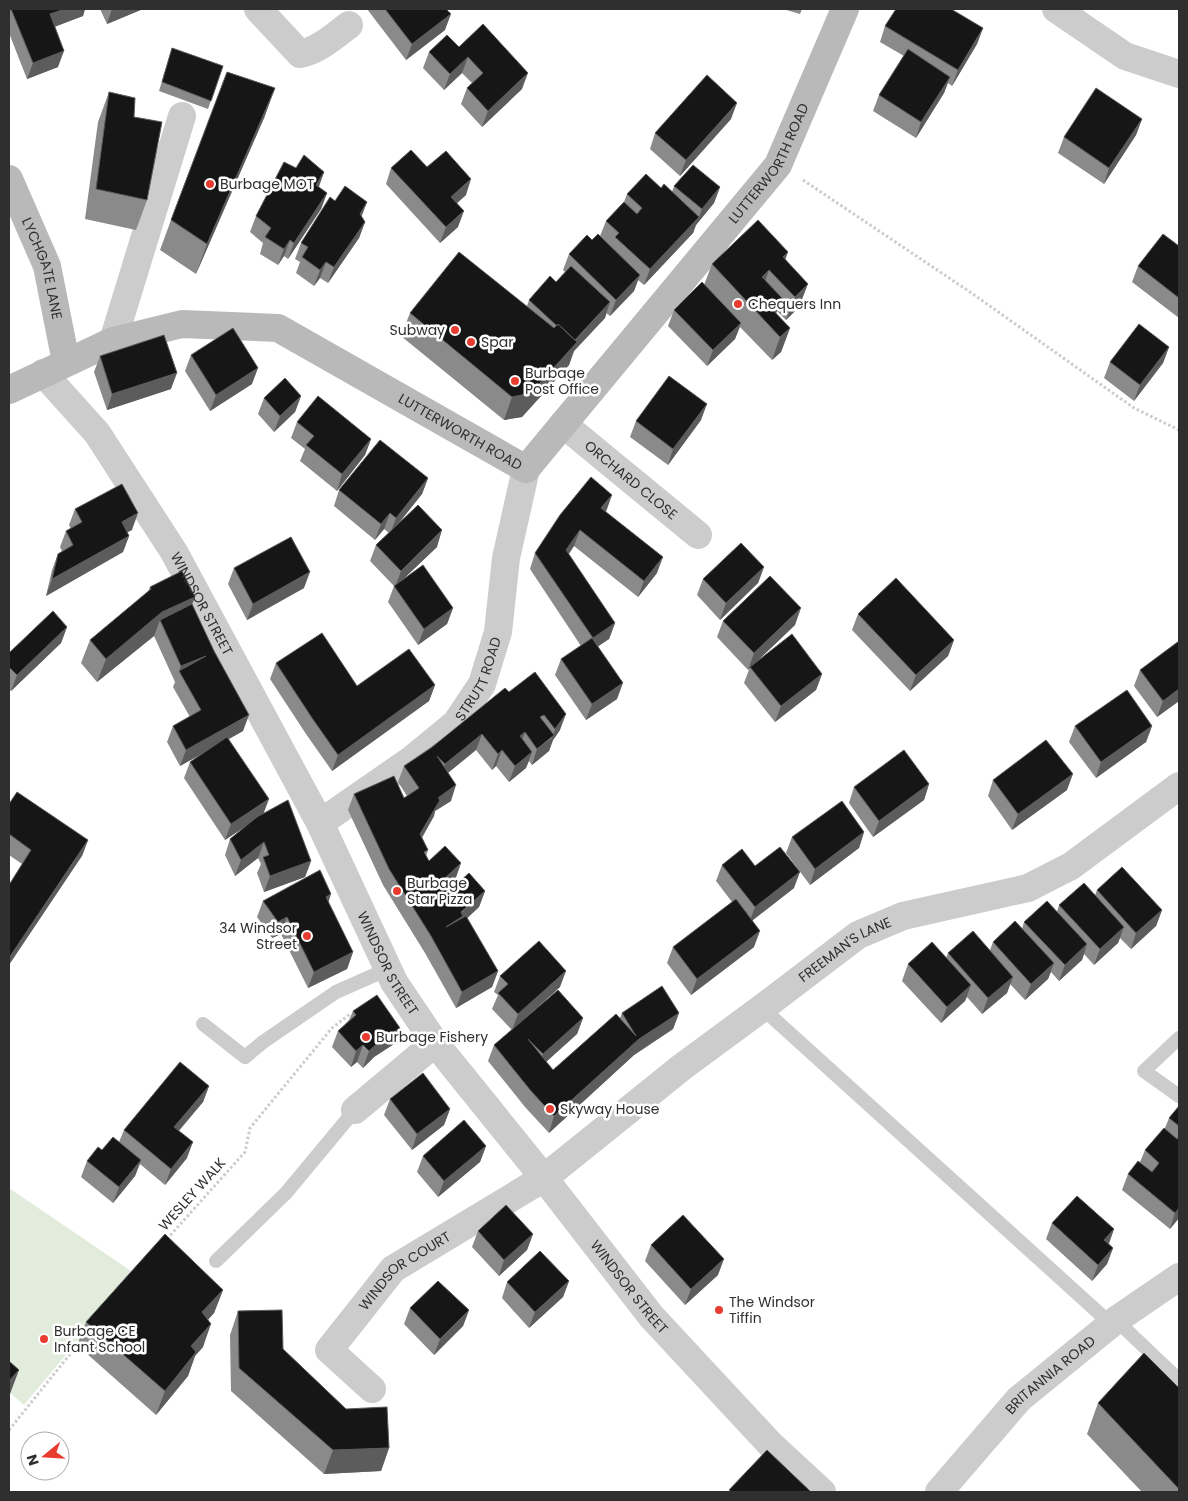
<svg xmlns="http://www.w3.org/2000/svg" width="1188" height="1501" viewBox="0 0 1188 1501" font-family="Poppins,sans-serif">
<rect width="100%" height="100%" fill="#fff"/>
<!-- green -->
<path fill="#e2ecdc" d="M9,1188l125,85 -110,132 -15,-13z"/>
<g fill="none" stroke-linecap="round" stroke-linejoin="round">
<!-- path -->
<path stroke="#ccc" stroke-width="3" stroke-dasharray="2.5 2.5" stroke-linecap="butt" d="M803,180l167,112 164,116 45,22
M167,1239l78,-87 5,-24 82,-100 18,-14
M9,1430l70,-87"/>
<!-- lane -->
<path stroke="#ccc" stroke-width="14" d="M762,1008l349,316
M203,1024l42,33 18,-15 73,-50 52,-23
M1179,1038l-35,33 35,25
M216,1261l70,-68 69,-83
M1116,1320l63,60"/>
<!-- street -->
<g stroke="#ccc" stroke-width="28">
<path d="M258,9l42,45c19,-4 33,-17 49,-29"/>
<path d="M1056,9l69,47 54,18"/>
<path d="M113,341l69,-225"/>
<path id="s1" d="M43,373l54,60 77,119 146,271 74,159 41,61 109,135 107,138 119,128 52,48"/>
<path id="s2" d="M563,424l135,111"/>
<path id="s3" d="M320,823l91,-63 45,-37 26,-39 16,-52 8,-74 20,-89"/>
<path d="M355,1110l80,-67"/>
<path id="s4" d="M372,1389l-43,-39 64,-81 151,-91 138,-111 80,-59 96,-73 45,-19 125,-28 43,-22 108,-80"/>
<path id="s5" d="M939,1492l80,-93 97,-79 63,-43"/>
</g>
<!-- secondary -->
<g stroke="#b9b9b9" stroke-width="28">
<path id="s6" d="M9,179l38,87 19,96"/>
<path id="s7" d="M9,390l104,-49 69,-17 96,4 248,141 252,-304 67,-156"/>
</g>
</g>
<!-- wall -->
<path fill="#8a8a8a" d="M9,9h76l-2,7 -28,10 3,41 -31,12 -18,-46z
M100,9h43l-36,15z
M367,9h79l-1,21 -39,30z
M783,9h19l-2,5z
M885,26l98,2 -6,16 -25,42 -4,-3 -4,10 -28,45 -43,-27 6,-16 25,-39 -24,-14z
M459,47l63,42 -40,38 -21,-23 6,-16 5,-5 -10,-10 -18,17 -21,-22 6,-16z
M172,48l51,18 -15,43 -49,-18z
M275,88l-11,30 -68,156 -36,-24 11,-30z
M109,92l25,25 13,83 -11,30 -51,-11 13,-97z
M731,119l-51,57 -30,-27 5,-16z
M1142,119l-6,16 -32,49 -46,-31 6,-16z
M427,167l39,28 -9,8 1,24 -18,16 -54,-59 5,-16z
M296,168l28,4 -5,15 8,6 -6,16 -33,50 -4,-3 -6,9 -18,-11 3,-11 -13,-11 6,-16z
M674,186l46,1 -6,16 -18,22 -3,8 -49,52 -6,-5 -4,11 -24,25 -4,-3 -1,5 -31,33 -5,14 -47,52 -18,3 -103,-84 9,-23 117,-7 2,-6 27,-18 9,-10 -2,-2 6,-16 23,-14 8,-4 6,-15 18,-19 3,-8 34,-6 11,4z
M362,217l3,5 -6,16 -31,45 -8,-5 -6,8 -18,-13 4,-11 -5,-3 6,-16z
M1179,246v72l-47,-36 6,-16z
M785,260l14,47 -13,13 -9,-9 -1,3 14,14 -9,24 -9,8 -32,-33 -5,12 -28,27 -39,-40 6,-16 30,-25 8,-21z
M1169,347l-6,16 -29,38 -30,-23 6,-16z
M191,355l61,29 -42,27 -25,-40z
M100,356l71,33 -64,21 -13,-38z
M301,396l-6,16 -21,20 -16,-18 6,-16z
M701,420l-33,45 -38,-28 6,-16z
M297,422l74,17 -6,16 -28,36 -37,-30 5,-12 -14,-11z
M428,478l-6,16 -24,30 39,23 -35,33 51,28 -6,16 -29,21 -30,-43 6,-16 -24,-25 6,-16 13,-12 -5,-4 -9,11 -41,-34 5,-16z
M75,509l57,21 -5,2 2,4 -6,16 -77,44 6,-26 6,-16 4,-3 -2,-4 6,-16 5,-2 -2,-4z
M606,512l51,61 -19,24 -64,-51 -5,8 46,69 -6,16 -11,7 19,53 -31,21 -31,-45 6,-16 20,-13 -51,-77 5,-16z
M764,567l-6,16 -38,37 -23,-25 6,-16z
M234,568l70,20 -57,32 -19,-36z
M150,587l42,17 51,127 -14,8 34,74 48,48 -6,16 -41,15 -7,-19 4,-9 -3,-6 -23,18 -10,-21 5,-16 14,-12 -19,13 -41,-62 6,-16 9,-7 -19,11 -13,-24 6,-16 17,-9 -17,-30 2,-5 -21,-46 -57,46 -16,-19 9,-23 58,-48z
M858,614l96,26 -6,16 -38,35 -58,-61z
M723,621l72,4 -44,42 71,7 -6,16 -41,32 -31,-39 6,-16 -2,3 -31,-33z
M67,627l-6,16 -50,48 -2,-2v-36z
M276,663l81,23 78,-1 -6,16 -97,70 -26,-37 -36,-55z
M1140,670l39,31 -22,16 -23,-31z
M535,672l25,58 -7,10 -4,11 -17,14 -3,-4 -3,7 -17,14 -13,-16 -4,4 -16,-20 -28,23 3,28 -16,10 -1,5 -12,22 6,12 -2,6 3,5 32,2 -6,17 -9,8 2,4 37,-1 -6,16 -12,11 31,53 -6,16 -36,21 -31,-55 -42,-68 -35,-75 6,-16 50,4 3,-2 -9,-14 6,-16 105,-74z
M1075,726h77l-6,16 -50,36 -27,-36z
M993,780l74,10 -55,40 -24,-34z
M929,784l-5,16 -51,37 -24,-34 5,-16z
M9,804l79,36 -6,16 -60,8 -13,-9z
M864,832l-5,16 -49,37 -24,-32 6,-16z
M722,865l33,1 39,22 -41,32 1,27 -63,48 -24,-32 6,-16 59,-45 -16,-21z
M1097,890l65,20 -6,16 -25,23 -11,-11 -2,5 -24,22 -10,-11 -2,6 -23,21 -8,-9 -3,7 -23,21 -15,-16 -3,9 -25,21 -15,-17 -2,4 -24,22 -39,-42 6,-17 38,-6 2,-5 42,-3 3,-8 29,-13 2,-7 33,-10 2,-7 36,-10z
M263,901l90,51 -6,17 -39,19 -27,-54 -9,4 -15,-21z
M500,976l60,11 -37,33 60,-2 -6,16 -31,28 7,8 67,-52 2,-5h57l-6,16 -39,26 -85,78 -24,-26 -37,-46 6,-16 18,-15 -20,-21 6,-14 -4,-3z
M353,1011l47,17 -6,16 -20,13 -11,11 -6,-6 -6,5 -19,-20 6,-16 11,-11z
M209,1086l-6,16 -24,29 8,27 -22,27 -25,-21 -5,12 -22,27 -32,-26 6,-16 15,-11 17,-8 5,-12z
M390,1099l60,10 -6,16 -32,25 -28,-35z
M1179,1106v112l-9,11 -48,-39 6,-16 12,-12 5,-12 20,-22 4,-10z
M486,1146l-6,16 -42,35 -21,-25 6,-16z
M1052,1223l62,6 -5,15 4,4 -6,16 -15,17 -46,-42z
M478,1231l55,3 -6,16 -28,26 -27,-29z
M651,1245l67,30 -33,30 -40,-44z
M569,1281l-6,16 -34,31 -27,-30 5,-16z
M223,1290l-9,23 -6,7 -5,27 -8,9 -7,20 -32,39 -79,-70 9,-23z
M410,1308l59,2 -6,16 -29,29 -30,-31z
M238,1311l45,38 63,60 43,39 -8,23 -57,3 -93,-83 -1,-56z
M1179,1388v104h-37l-55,-58 11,-31z"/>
<!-- shaded-wall -->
<path fill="#5c5c5c" d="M65,9h20l-2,7 -39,15 6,-17z
M112,9h31l-36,15z
M451,14l-6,16 -39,30 6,-16z
M983,28l-6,16 -25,42 6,-16z
M64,51l-6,16 -31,12 6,-16z
M468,57l-6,16 -18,17 6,-16z
M528,73l-6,16 -40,38 6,-16z
M950,77l-6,16 -28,45 5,-16z
M275,88l-11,30 -68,156 11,-30z
M737,103l-6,16 -51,57 6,-16z
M1142,119l-6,16 -32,49 5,-16z
M324,172l-6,16 -2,-3z
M471,179l-5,16 -20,18 5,-16z
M720,187l-6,16 -18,22 6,-16z
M327,193l-6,16 -33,50 6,-16z
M367,202l-6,16 -1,-4z
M464,211l-6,16 -18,16 6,-16z
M699,217l-6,16 -49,52 6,-16z
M365,222l-6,16 -31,45 6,-16z
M290,240l-6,16 -6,9 6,-16z
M788,252l-8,23 3,-18z
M326,262l-6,16 -6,8 6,-16z
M769,270l-8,23 1,-16z
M640,275l-6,16 -24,25 6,-16z
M808,284l-9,23 -13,13 9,-23z
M782,298l-9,23 -2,-13z
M610,302l-5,16 -31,33 -5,14 -47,52 -18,3 8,-23 62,-55z
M741,323l-6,16 -28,27 6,-16z
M790,328l-9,24 -9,8 8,-23z
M1169,347l-6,16 -29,38 6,-16z
M258,368l-6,16 -42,27 6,-16z
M177,373l-6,16 -64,21 5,-16z
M301,396l-6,16 -21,20 6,-16z
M707,404l-6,16 -33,45 5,-16z
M371,439l-6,16 -28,36 5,-17z
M428,478l-6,16 -32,40 6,-16z
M612,495l-6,17 -11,12 6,-16z
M138,513l-6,17 -16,8 6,-16z
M390,513l-6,16 -9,11 6,-16z
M442,530l-5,17 -42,40 6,-16z
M580,530l-6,16 -14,20 6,-16z
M129,536l-6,16 -77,44 6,-17z
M663,557l-6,16 -19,24 6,-16z
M764,567l-6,16 -38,37 6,-17z
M310,572l-6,16 -57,32 6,-16z
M195,597l-9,23h-26l-6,16 -57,46 9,-23 56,-47z
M453,608l-6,16 -29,21 6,-16z
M801,608l-6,17 -47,45 6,-17z
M615,623l-6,16 -22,15 6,-16z
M67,627l-6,16 -50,48 6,-16z
M954,640l-6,16 -38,35 6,-16z
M206,656l-27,15 -4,11 6,-16z
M822,674l-6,16 -41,32 6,-16z
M623,683l-6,16 -31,21 6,-16z
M435,685l-6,16 -97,70 6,-16z
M1179,689v12l-22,16 6,-16z
M566,714l-6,16 -7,10 -4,11 -17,14 5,-16 15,-11 3,-9z
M249,715l-6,16 -63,35 6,-16z
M1152,726l-6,16 -50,36 5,-16z
M525,732l-6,16 1,-12z
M482,734l-6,16 -37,30 6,-16z
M502,750l-6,16 -4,4 6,-16z
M532,752l-6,16 -17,14 6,-16z
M1073,774l-6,16 -55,40 6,-16z
M929,784l-5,16 -51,37 6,-16z
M456,785l-5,16 -16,10 -1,5 -20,35 6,-17 18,-36z
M269,799l-6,16 -38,25 6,-16z
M864,832l-5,16 -49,37 5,-16z
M88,840l-6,16 -73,109v-7z
M264,842l-6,16 -23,18 6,-16z
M311,861l-6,16 -41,15 6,-16z
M461,863l-6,17 -19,17 6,-16z
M800,872l-6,16 -45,35 6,-16z
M485,891l-6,16 -18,17 -15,3z
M331,894l-5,16v-13z
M1162,910l-6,16 -25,23 5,-16z
M287,917l-6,17 -9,4 6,-16z
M1124,927l-6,16 -24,22 6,-16z
M760,931l-6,16 -63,48 6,-16z
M1087,944l-5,16 -23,21 6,-16z
M353,952l-6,17 -39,19 6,-16z
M1054,963l-6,16 -23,21 6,-16z
M498,971l-6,16 -36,21 6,-16z
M566,971l-6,16 -48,43 6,-16z
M1013,977l-6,16 -25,21 6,-16z
M971,985l-6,16 -24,22 6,-16z
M679,1013l-6,16 -39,26 -85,78 5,-17 85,-77z
M583,1018l-6,16 -40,36 6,-16z
M400,1028l-6,16 -20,13 -11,11 6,-17 11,-10z
M363,1045l-6,17 -6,5 5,-16z
M209,1086l-6,16 -35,41 6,-16z
M450,1109l-6,16 -32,25 5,-16z
M193,1142l-6,16 -22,27 6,-16z
M486,1146l-6,16 -42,35 6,-16z
M141,1160l-6,16 -22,27 6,-16z
M1179,1208v10l-9,11 5,-16z
M1114,1229l-6,16 -4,-5z
M533,1234l-6,16 -28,26 5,-16z
M1113,1248l-6,16 -15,17 6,-16z
M724,1259l-6,16 -33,30 6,-16z
M569,1281l-6,16 -34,31 6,-16z
M223,1290l-9,23 -21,23 9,-24z
M469,1310l-6,16 -29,29 6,-16z
M211,1324l-8,23 -8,9 -7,20 -32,39 9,-24 26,-45z
M19,1370l-9,24 -1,2v-15z
M389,1448l-8,23 -57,3 9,-24z"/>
<!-- building -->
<path fill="#161616" stroke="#5c5c5c" d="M11,9h54l-15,5 14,37 -31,12z
M385,9h61l5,5 -39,30z
M896,9h55l32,19 -25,42 -73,-44z
M483,24l45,49 -40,38 -21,-23 16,-15 -15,-16 -18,17 -21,-22 18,-17 12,12z
M172,48l51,18 -12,35 -49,-19z
M908,49l42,28 -29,45 -42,-27z
M227,72l48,16 -68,156 -36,-24z
M707,75l30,28 -51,57 -31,-27z
M1096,88l46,31 -33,49 -45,-31z
M109,92l26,6 -1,19 28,5 -15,78 -51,-11z
M411,150l16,17 19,-16 25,28 -20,18 13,14 -18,16 -55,-59z
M304,155l20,17 -8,13 11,8 -33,50 -4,-3 -6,9 -19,-12 6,-9 -15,-12 28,-54 12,6z
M693,165l27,22 -18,22 -28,-23z
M646,174l15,14 3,-4 35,33 -49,52 -35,-32 4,-4 -13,-12 18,-19 13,12 5,-6 -15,-14z
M345,186l22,16 -7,12 5,8 -31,45 -8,-5 -6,8 -18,-13 6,-10 -7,-4 29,-46 5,4z
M758,220l30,32 -5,5 25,27 -13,13 -26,-27 -7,7 20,21 -11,10 19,20 -10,9 -68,-73z
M598,234l42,41 -24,25 -47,-46 18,-19 5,5z
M1163,234l16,12v52l-41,-32z
M459,252l95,76 4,-4 19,18 -46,51 -19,4 -102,-84z
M571,266l39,36 -35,38 -17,-16 -1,2 -28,-26 21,-24 6,6z
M702,282l39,41 -28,27 -39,-40z
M1139,324l30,23 -29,38 -30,-23z
M233,328l25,40 -42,27 -25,-40z
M164,335l13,38 -65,21 -12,-38z
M669,376l38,28 -34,45 -37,-28z
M285,378l16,18 -21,20 -16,-18z
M318,396l53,43 -29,35 -36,-29 8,-9 -17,-14z
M380,440l48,38 -32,40 -6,-5 -9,11 -42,-34z
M591,477l21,18 -11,13 62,49 -19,24 -64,-51 -14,20 49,73 -22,15 -58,-85 25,-38z
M122,484l16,29 -16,9 7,14 -77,43 6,-25 15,-9 -7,-14 16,-9 -7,-13z
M418,505l24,25 -41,41 -25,-26z
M291,537l19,35 -57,32 -19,-36z
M741,543l23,24 -38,36 -23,-24z
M423,565l30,43 -29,21 -30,-43z
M182,571l13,26 -33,15 -56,47 -16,-19 61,-51 -1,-2z
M770,576l31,32 -47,45 -31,-32z
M896,578l58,62 -38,35 -58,-61z
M192,604l22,47 35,64 -63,35 -13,-24 28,-16 -22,-39 27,-15 -25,10 -21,-46z
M53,611l14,16 -50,48 -8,-8v-14z
M322,633l35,53 52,-37 26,36 -97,70 -26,-37 -36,-55z
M792,634l30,40 -41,32 -31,-39z
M592,638l31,45 -31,21 -31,-45z
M1179,641v48l-16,12 -23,-31z
M535,672l31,42 -11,15 -11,-14 -4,2 14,18 -17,14 -12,-17 -5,4 12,16 -17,14 -13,-16 -4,4 -16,-20 -37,30 -8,-8 19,29 -18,13 2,2 -20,34 8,16 -4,2 5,9 16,-15 16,17 -19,18 6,11 21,-19 16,18 -24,21 2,4 -17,11 20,-11 32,55 -36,21 -31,-56 -42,-67 -35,-75 40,-18 10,22 15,-10 -15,-22 27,-18 74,-60 4,4z
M1127,690l25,36 -51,36 -26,-36z
M227,737l42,62 -38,25 -41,-62z
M1046,740l27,34 -55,40 -25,-34z
M904,750l25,34 -50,37 -25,-34z
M17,792l71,48 -79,118v-73l22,-35 -22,-16v-30z
M288,800l23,61 -41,15 -7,-19 6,-2 -5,-13 -23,18 -11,-21 27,-22z
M842,801l22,31 -49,37 -23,-32z
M780,847l20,25 -45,35 -33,-42 20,-16 13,17z
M1122,867l40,43 -26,23 -39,-43z
M320,870l11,24 -5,3 27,55 -39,20 -27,-55 -9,5 -15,-21z
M1084,883l40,44 -24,22 -41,-44z
M736,899l24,32 -63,48 -24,-32z
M1047,901l40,43 -22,21 -41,-43z
M1015,921l39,42 -23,21 -38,-42z
M973,931l40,46 -25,21 -40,-45z
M539,941l27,30 -48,43 -20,-21 10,-9 -8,-8z
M932,942l39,43 -24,22 -39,-43z
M662,986l17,27 -40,26 -85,77 -23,-25 -37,-46 64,-55 25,28 -40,36 -15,-15 25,31 63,-56 20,22 -14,-23z
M377,995l23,33 -20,13 -11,10 -6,-6 -7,6 -18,-20 18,-16 -3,-4z
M180,1062l29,24 -35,41 19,15 -22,27 -47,-39z
M423,1073l27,36 -33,25 -27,-35z
M1179,1106v20l-10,-8z
M464,1120l22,26 -42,35 -21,-25z
M1164,1128l13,11 2,-3v72l-4,5 -47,-39 10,-13 14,11 4,-5 3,-4 -14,-13z
M113,1137l28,23 -22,27 -32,-26 11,-14 4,3z
M1077,1196l37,33 -10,11 9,8 -15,17 -46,-42z
M506,1205l27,29 -29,26 -26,-29z
M683,1215l41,44 -33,30 -40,-44z
M165,1234l58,56 -21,22 9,12 -20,22 5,6 -31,39 -79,-69z
M540,1251l29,30 -34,31 -28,-30z
M438,1281l31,29 -29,29 -30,-31z
M282,1310l1,39 63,60 41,-2 2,41 -56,2 -94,-82 -1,-57z
M1144,1353l35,35v101l-81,-86z
M9,1361l10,9 -10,11z
M767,1450l44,42h-79l-3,-2z"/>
<!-- markers -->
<g fill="#e73c2f" stroke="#fff" stroke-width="2">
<circle cx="210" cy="184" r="5"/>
<circle cx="738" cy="304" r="5"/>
<circle cx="455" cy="330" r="5"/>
<circle cx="471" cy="342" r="5"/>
<circle cx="515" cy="381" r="5"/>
<circle cx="397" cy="891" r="5"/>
<circle cx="307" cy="936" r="5"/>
<circle cx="366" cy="1037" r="5"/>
<circle cx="550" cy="1109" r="5"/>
<circle cx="719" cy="1310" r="5"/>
<circle cx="44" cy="1339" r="5"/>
</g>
<g text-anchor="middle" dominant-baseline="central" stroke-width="5" stroke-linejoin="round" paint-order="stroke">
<!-- street labels -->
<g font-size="14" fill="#2f2f2f" stroke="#fff">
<text stroke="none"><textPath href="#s7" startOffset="959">LUTTERWORTH ROAD</textPath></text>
<text stroke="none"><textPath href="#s6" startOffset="96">LYCHGATE LANE</textPath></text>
<text stroke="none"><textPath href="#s7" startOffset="492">LUTTERWORTH ROAD</textPath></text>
<text stroke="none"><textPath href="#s2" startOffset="88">ORCHARD CLOSE</textPath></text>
<text stroke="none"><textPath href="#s1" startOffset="281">WINDSOR STREET</textPath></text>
<text stroke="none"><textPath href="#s3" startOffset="219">STRUTT ROAD</textPath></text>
<text stroke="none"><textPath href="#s4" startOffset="716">FREEMAN'S LANE</textPath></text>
<text stroke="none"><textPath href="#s1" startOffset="686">WINDSOR STREET</textPath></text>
<text transform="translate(192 1194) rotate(-48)">WESLEY WALK</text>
<text stroke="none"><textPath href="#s4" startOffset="169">WINDSOR COURT</textPath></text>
<text stroke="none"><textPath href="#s1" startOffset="1091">WINDSOR STREET</textPath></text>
<text stroke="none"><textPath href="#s5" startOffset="162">BRITANNIA ROAD</textPath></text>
</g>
<!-- poi labels -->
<g font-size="14" fill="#2f2f2f" stroke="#fff" text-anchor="start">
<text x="220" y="184">Burbage MOT</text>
<text x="748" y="304">Chequers Inn</text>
<text x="445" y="330" text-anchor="end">Subway</text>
<text x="481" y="342">Spar</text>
<text x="525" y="373">Burbage<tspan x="525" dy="16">Post Office</tspan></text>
<text x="407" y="883">Burbage<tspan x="407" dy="16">Star Pizza</tspan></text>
<text x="297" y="928" text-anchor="end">34 Windsor<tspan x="297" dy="16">Street</tspan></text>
<text x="376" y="1037">Burbage Fishery</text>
<text x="560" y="1109">Skyway House</text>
<text x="729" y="1302">The Windsor<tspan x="729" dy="16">Tiffin</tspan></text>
<text x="54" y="1331">Burbage CE<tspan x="54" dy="16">Infant School</tspan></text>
</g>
</g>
<!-- border -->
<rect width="1188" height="1501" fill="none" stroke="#2f2f2f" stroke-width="20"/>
<!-- north arrow -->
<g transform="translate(45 1456) rotate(252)"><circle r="24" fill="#ffffff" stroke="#acacac"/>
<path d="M0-4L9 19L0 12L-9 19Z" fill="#e73c2f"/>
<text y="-8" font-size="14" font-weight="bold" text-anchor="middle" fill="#2f2f2f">N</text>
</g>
</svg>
